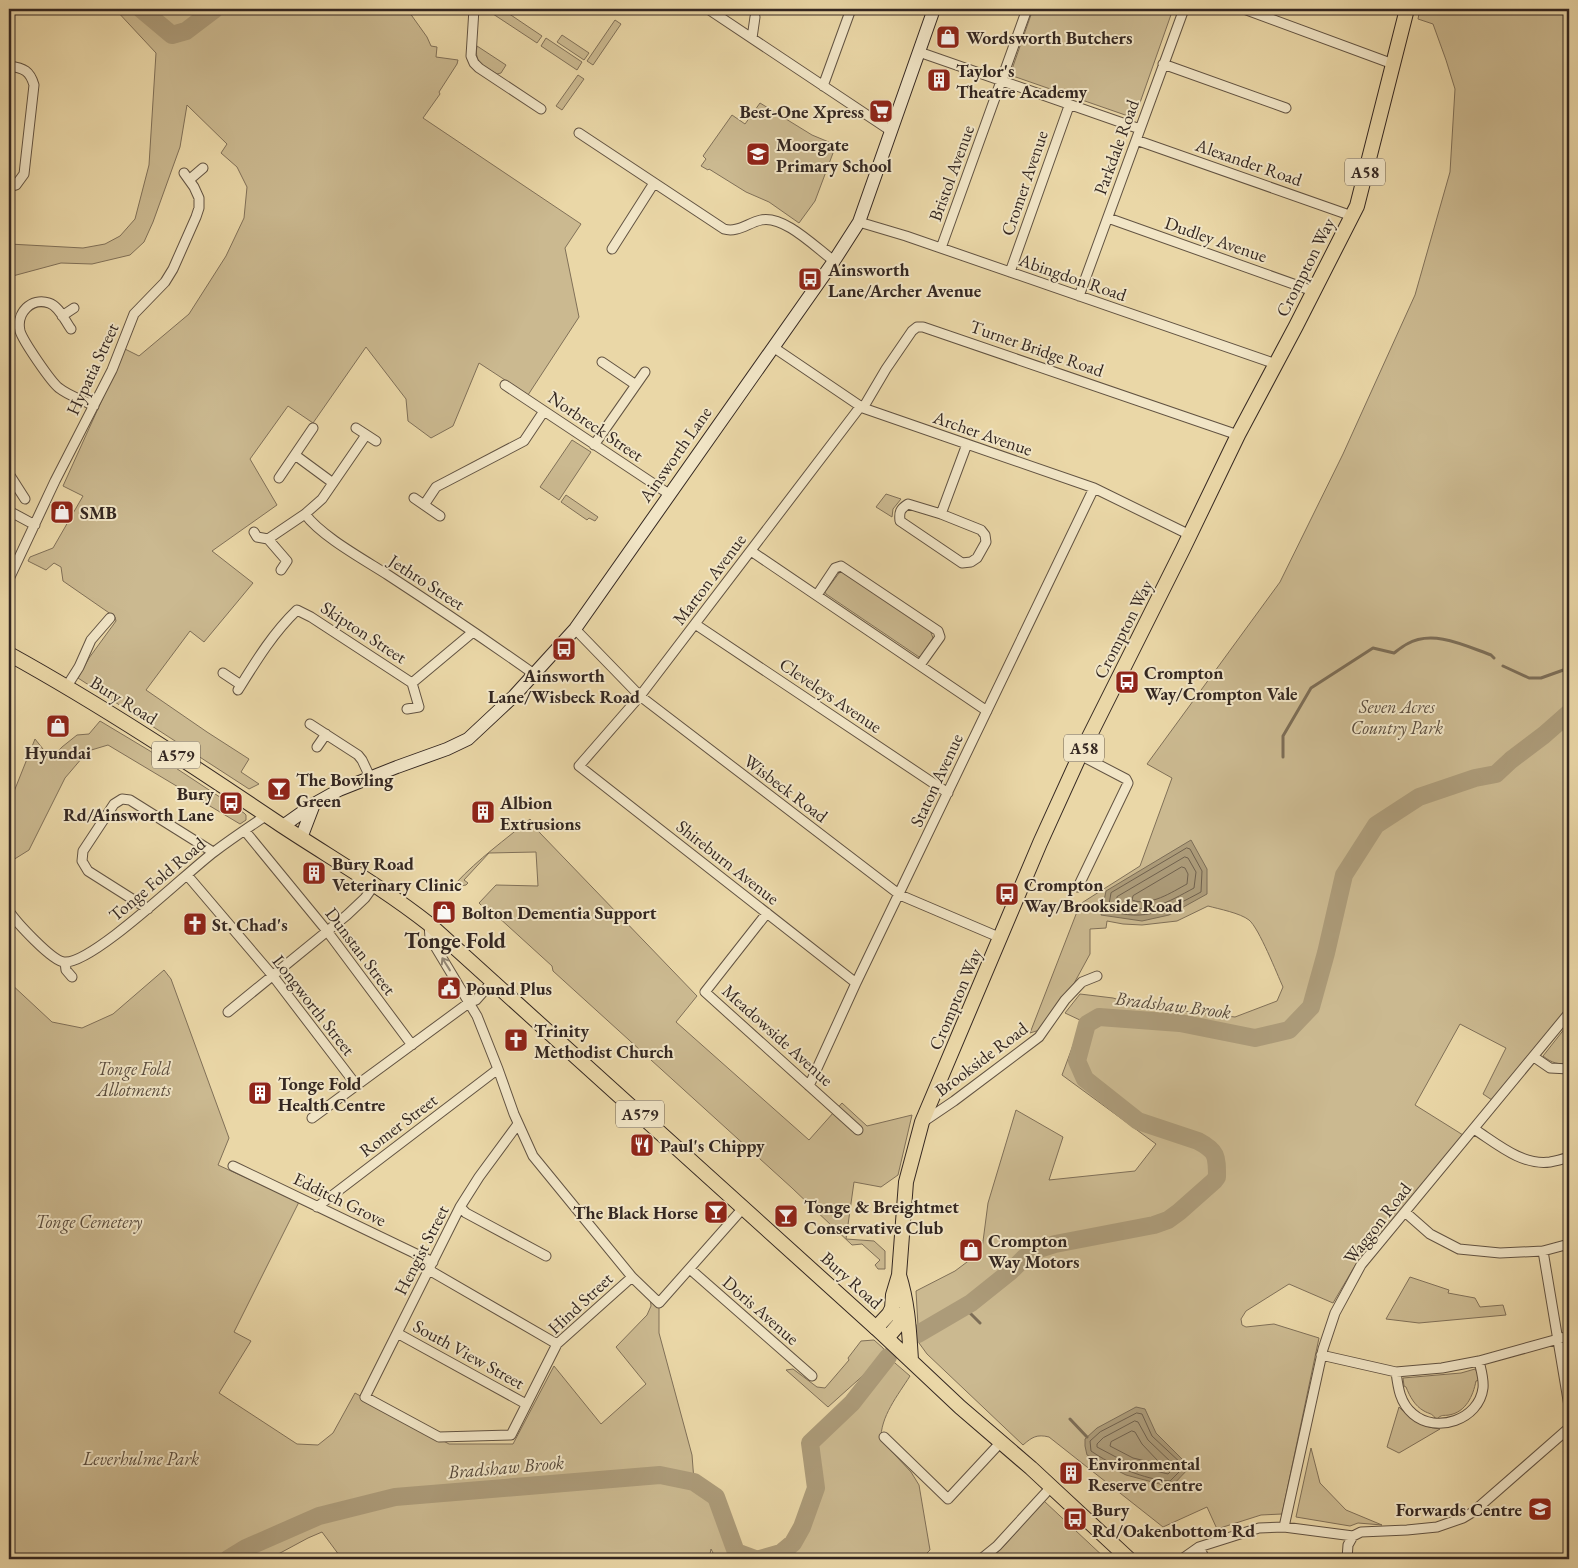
<svg xmlns="http://www.w3.org/2000/svg" width="1578" height="1568" viewBox="0 0 1578 1568" font-family="'EB Garamond',serif">
<rect width="100%" height="100%" fill="#ead7a7"/>
<filter id="stains"><feTurbulence type="fractalNoise" baseFrequency=".004" numOctaves="4"/><feColorMatrix values="0 0 0 0 .2 0 0 0 0 .09 0 0 0 0 .02 0 0 0 .5 -.17"/></filter>
<radialGradient id="worn" r=".72"><stop offset=".6" stop-color="#630" stop-opacity="0"/><stop offset="1" stop-color="#630" stop-opacity=".3"/></radialGradient>
<!-- green -->
<path fill="#cbb990" stroke="#807058" d="M115,9h292l20,28 4,9 6,1 -1,10 22,3 -1,4 -18,28 1,2 -17,24 158,106 -16,24 14,69 -51,78 -49,-32 -26,63 -22,12 -23,-17 -2,-22 -40,-52 -53,76 -25,-17 -38,53 27,46 -65,46 41,32 -49,59 -14,-11 -44,59 61,42 42,27 -8,13 18,12 -10,5 -171,-111 11,-20 27,-37 -1,-4 -52,-36 -2,-14 -7,-4 -8,7 -18,-9 2,-4 23,-9 30,-52 -20,-10 62,-137 14,7 50,-42 37,-58 18,-38 3,-31 -10,-20 -16,-14 6,-9 -40,-39 -7,42 -27,75 -9,20 -14,13 -38,9 -31,-1 -52,14v-33l74,4 22,-4 15,-8 15,-17 14,-54 7,-112z
M490,9h12l40,27 -5,7 -47,-31z
M1033,9h140l-37,105 -5,3 -121,-42z
M1420,9h149v997l-77,94 -9,-6 23,-46 -46,-24 -45,81 48,30 -107,129 -23,39 -44,-19 -43,27 -5,8 1,6 4,2 28,-3 45,14 -37,176 -21,1 -44,14 -10,-22 -44,20 -114,-90c-12,-3 -17,0 -26,8l-96,-91 -8,-11 -3,-52 39,-20 20,-15 7,-7 6,-46 28,-93 47,27 -14,43 86,-9 21,-27 -94,-69 20,-54 -17,-8 15,-19 33,4 27,8 95,11 42,-16 6,-14c-6,-13 -24,-59 -34,-67 -9,-7 -30,-11 -41,-14l-31,15 -35,4 -19,-1 -16,-3 -1,7 -16,1v25l-25,46 -19,28 -16,5 50,-129 60,-38 32,-88 -25,-14 133,-182 63,-128 72,-159 35,-123 5,-83 -9,-29 -13,-36 -15,-5z
M615,20l6,4 -28,41 -6,-4z
M562,35l27,18 -5,7 -27,-18z
M546,38l36,24 -5,8 -36,-24z
M477,46l29,19 -5,8 -4,1c-13,-8 -23,-10 -20,-28z
M578,75l6,4 -22,31 -6,-4z
M760,103l52,32 24,10 -21,56 -16,22 -30,-21 -23,-10 -37,-23 -1,1 -7,-4 5,-7 -3,-3 29,-41 13,9z
M572,440l19,12 -32,48 -19,-13z
M886,494l15,5 -8,10 -1,8 -16,-10z
M566,495l32,22 -3,4 -6,-3 -2,2 -26,-18z
M841,572h3l86,58 3,8 -12,18 -2,1 -93,-63 -1,-2 14,-19z
M100,721l50,30 94,62 2,2v5l-6,4 -132,-79 -20,6 -23,27 -36,72 -16,10 -4,-5v-51l26,-65 16,20 11,-12 15,-12 12,-1z
M530,819l10,14 157,163 -21,26 133,118 33,-37 25,23 45,-11 -14,60 -17,12 -27,-5 -8,57 28,2 11,10v18h-7l-3,-4 5,-5 -18,-16 -10,1 -60,-57 -239,-217 -1,-5 -66,-60 -2,2 -5,-5 17,-18 42,1 -2,-34 -47,1 -25,27 4,3 -2,2 -6,1 -4,-3c22,-24 49,-43 74,-64z
M164,970l7,9 58,159 -11,27 81,37 -65,130 17,9 -32,52 78,51 21,1 15,-12 22,-40 94,51h64l41,-78 47,58 45,-40 -30,-37 31,-32 4,-9 -1,-11 9,8v30l33,122 2,26 22,16 20,55 19,7h-39l-5,-10 -2,10h-367l-20,-27 -14,6 -39,21h-260v-577l43,40 30,6 31,-14z
M1569,1023v40c-11,2 -17,0 -26,-7z
M1410,1277l39,13 -1,3 27,5 5,9 23,-2 3,10 -87,8 -33,-4z
M874,1340l9,8 4,6 -59,53 -42,-37 7,-1 24,18 8,1 24,-28 -1,-2 13,-17z
M888,1357l22,19c-12,19 -30,41 -29,64l30,32 8,13 11,65 -5,5 -6,4h-159l21,-6 12,-10 9,-16 14,-39 -6,-45 42,-40z
M1475,1369l2,3 2,8 -3,1c-3,15 -10,31 -27,34 -6,1 -7,-1 -12,4l-2,-1c-3,-5 -6,-4 -11,-7 -9,-5 -14,-14 -18,-24l-2,-1 -1,-8 58,-5z
M1399,1407c12,13 23,20 41,22l-41,24 -12,-6z
M1311,1448l9,35 26,27 36,15 -24,-2 -8,3 -54,-9z
M1044,1501l62,58h-117l14,-12z"/>
<!-- water -->
<path fill="#ac9b79" stroke="#7c6d56" d="M1191,840l16,29v25l-38,21 -27,6 -41,-6 5,-24z
M1136,1407l9,2 11,24 34,34 -19,20 -45,-12 -39,-20 -2,-9v-7l12,-11z"/>
<g fill="none" stroke-linecap="round" stroke-linejoin="round">
<!-- shore -->
<path stroke="#70614d" stroke-width="1" d="M1187,848l3,1 12,22 -1,21c-32,17 -56,31 -93,18l3,-17z
M1185,857l3,1 8,14 -2,16c-26,14 -48,28 -78,17l1,-8z
M1182,867l3,1 3,6 -1,10c-15,8 -37,23 -55,16l1,-4z
M1137,1413l5,1 10,22 31,29v3l-13,13c-25,-1 -59,-16 -79,-30l-1,-10 10,-9z
M1135,1421l3,1 10,18 26,25v3l-6,6 -37,-9 -34,-18v-3l6,-6z
M1132,1431l3,1 7,12 16,17v3l-25,-6 -23,-12 1,-4z"/>
<!-- stream -->
<path stroke="#7c6d56" stroke-width="3" d="M1503,666l26,12h12l28,-10
M1283,757v-21l28,-48 62,-40 21,5c4,-3 9,-7 13,-9 26,-15 59,2 84,11l3,3
M964,1307l16,16
M1070,1419l17,18"/>
<!-- river -->
<path stroke="#ac9b79" stroke-width="18" d="M141,9l31,26 14,-4 29,-22
M918,1334l53,-31 40,-32 13,-13 12,-8 19,-6 99,-19 14,-5 11,-8 35,-31 3,-4c0,-21 0,-26 -19,-36l-60,-20 -53,-42 -8,-18 10,-37 12,-7 81,6 75,15 34,-8 22,-23 15,-54 18,-78 32,-50 43,-28 56,-19 21,-4 15,-14 33,-25 25,-22
M228,1559l18,-11 73,-32 76,-19 265,-22 34,7 22,15 20,55 19,7
M760,1559l21,-6 12,-10 9,-16 14,-39 -6,-45 42,-40 36,-46"/>
<!-- minor casing -->
<g stroke="#625342" stroke-width="11">
<path id="minor" d="M474,9l-3,47 3,7 5,5 62,41
M708,9l183,122
M1244,9l149,55
M752,38l3,-21
M919,52l221,77
M1163,64l123,44
M9,66c15,2 21,5 25,19l-10,89 -8,11 -7,2
M823,86l28,-77
M579,133l145,96c13,4 24,-6 37,-9 23,-5 54,27 73,41
M1136,140l216,76
M189,180l14,-12
M1108,218l205,73
M859,222l47,14 370,128
M941,248l86,-239
M612,249l42,-66
M1010,272l59,-166
M1079,296l105,-287
M62,316l12,-8
M71,329c-6,-8 -12,-23 -22,-26 -18,-6 -33,10 -29,28 3,10 31,51 39,57 10,8 24,12 35,18
M773,347l90,61 231,80 96,47
M602,362l34,23
M505,385l164,109
M863,408l23,-39 26,-38 5,-4h6l315,108
M356,428l20,13
M594,445l51,-73
M295,455l38,28
M9,474l16,25
M279,478l34,-50
M414,498l26,18
M908,504l33,10 40,16 4,5 1,7 -9,16 -6,4 -9,1 -62,-42c-1,-9 0,-12 8,-17z
M424,505l12,-18 88,-46 20,-30
M9,511l26,14
M305,514c16,22 58,45 83,61 49,32 98,65 146,99
M941,514l26,-70
M254,532l3,5 11,2
M751,551l236,160
M281,570l6,-9 -19,-22 37,-25 17,-15 44,-64
M9,579l46,-98 57,-111 22,-56 31,-32 8,-13 23,-52 3,-9v-10l-5,-11 -10,-14
M817,595l18,-27 6,-2 97,65 2,6 -20,28
M695,624l253,169
M575,629l65,67 260,199 101,43
M223,673l18,12
M412,683l61,-51
M67,686l12,-19 12,-27 19,-22
M238,690c18,-29 35,-57 59,-80l14,7 101,66
M407,709l12,-2 -7,-24
M310,724l48,31 4,5 8,17
M317,747l9,-13
M245,831l82,100 85,114
M187,875l86,101 84,110
M1078,887l50,-104 -2,-4 -46,-24
M148,909l-60,-38 -6,-10 1,-10 31,-47 8,-5 8,1 83,52
M9,911c7,11 43,50 55,51 28,3 123,-90 150,-110 17,-13 35,-25 53,-37
M767,913l-62,79 153,138
M429,924l1,14 47,78 21,53 16,45 19,42 99,121 27,26 85,-96
M65,962l1,8 6,7
M856,983l-277,-217 61,-70 220,-289
M228,1012l119,-97 18,-17 10,-14
M1534,1057l16,11 19,1
M809,1086l47,-103 238,-495
M312,1118l158,-116 6,-2 17,-19
M923,1122l31,-21 85,-64 26,-37 17,-18 15,-6
M518,1124l-39,53 -19,30 -95,190 74,40 72,-2 46,-91 75,-67
M1474,1129c22,14 48,37 76,33 6,-1 13,-3 19,-5
M233,1166l200,96
M317,1207l181,-138
M460,1207l6,6 80,43
M1405,1212l25,22 29,15 41,4 43,-2 26,-7
M1543,1251l26,155
M690,1269l122,107
M429,1270l128,74
M397,1333l129,71
M1321,1355l75,17 46,-4 37,-7 90,-25
M1396,1372c2,16 4,31 17,42 23,20 66,6 70,-26 1,-9 -2,-18 -4,-27
M884,1437l64,62 53,-57
M1284,1527l39,-178 12,-36 26,-48 208,-252
M1199,1547l6,12
M981,1559l16,-13 54,-59
M1182,1559l17,-12 60,-19 25,-1 69,9 8,-4 46,-2 30,-3 26,-9 10,-6 96,-84
M1347,1559l1,-14 5,-9"/>
</g>
<!-- secondary casing -->
<g stroke="#342721" stroke-width="14">
<path id="secondary" d="M283,826l31,-22 25,-14 58,-23 50,-18 21,-10 46,-43 61,-67 259,-368 25,-39 75,-213
M301,838l13,-34"/>
</g>
<!-- primary casing -->
<g stroke="#342721" stroke-width="16">
<path id="primary" d="M9,654c94,52 183,111 272,171 50,33 101,62 148,99l447,404"/>
</g>
<!-- trunk casing -->
<g stroke="#342721" stroke-width="16">
<path id="trunk" d="M899,1275c9,29 10,54 12,85
M887,1338l12,-14 7,-14
M1129,1559l-98,-91 -71,-61 -84,-79 13,-14 3,-6 1,-13 6,-20 7,-93 16,-60 118,-279 40,-88 103,-206 55,-114 58,-109 61,-120 50,-197"/>
</g>
<!-- minor -->
<use href="#minor" stroke="#f1e5c6" stroke-width="9"/>
<!-- secondary -->
<use href="#secondary" stroke="#f1e5c6" stroke-width="12"/>
<!-- primary -->
<use href="#primary" stroke="#ead7a7" stroke-width="14"/>
<!-- trunk -->
<use href="#trunk" stroke="#ead7a7" stroke-width="14"/>
</g>
<!-- one-way arrows -->
<defs><path id="oneway-shaft" d="M-6 0H5M1.5-3L5.5 0L1.5 3" fill="none" stroke-width="1.6" stroke-linecap="round" stroke-linejoin="round" transform="scale(1.25)"/></defs>
<use stroke="#928674" href="#oneway-shaft" transform="translate(446 964) rotate(-122)"/>
<!-- icons -->
<defs>
<g id="shop-square" transform="scale(1.25)"><rect x="-9" y="-9" width="18" height="18" rx="4" fill="#8f2418" stroke="#f1e5c6"/><path d="M-5-2.5h2.3a2.7 3.5 0 0 1 5.4 0H5L5.5 6h-11ZM-1.5-2.5h3a1.5 2.3 0 0 0-3 0Z" fill="#fff"/></g>
<g id="building-square" transform="scale(1.25)"><rect x="-9" y="-9" width="18" height="18" rx="4" fill="#8f2418" stroke="#f1e5c6"/><path d="M-4-6H4V6H1V3H-1V6H-4ZM-2.5-4.3h1.7v1.8h-1.7ZM.8-4.3h1.7v1.8H.8ZM-2.5-1h1.7V.8h-1.7ZM.8-1h1.7V.8H.8Z" fill="#fff"/></g>
<g id="supermarket-square" transform="scale(1.25)"><rect x="-9" y="-9" width="18" height="18" rx="4" fill="#8f2418" stroke="#f1e5c6"/><path d="M-6-5.5h2.5l.6 2H6L4.5 2H-2.5L-4.4-4H-6ZM-1.5 3.2a1.3 1.3 0 1 0 .1 0ZM3 3.2a1.3 1.3 0 1 0 .1 0Z" fill="#fff"/></g>
<g id="school-square" transform="scale(1.25)"><rect x="-9" y="-9" width="18" height="18" rx="4" fill="#8f2418" stroke="#f1e5c6"/><path d="M0-5L7-2L0 1L-7-2ZM-4 1L0 2.5L4 1V4Q0 6-4 4Z" fill="#fff"/></g>
<g id="bus-square" transform="scale(1.25)"><rect x="-9" y="-9" width="18" height="18" rx="4" fill="#8f2418" stroke="#f1e5c6"/><path d="M-5-6H5V4H4V6H2V4H-2V6H-4V4H-5ZM-3.5-4V0h7V-4ZM-3.5 1.2v1.5H-2V1.2ZM2 1.2v1.5H3.5V1.2Z" fill="#fff"/></g>
<g id="bar-square" transform="scale(1.25)"><rect x="-9" y="-9" width="18" height="18" rx="4" fill="#8f2418" stroke="#f1e5c6"/><path d="M-6-5H6L.8 .8V4.5H3.5V6h-7V4.5H-.8V.8Z" fill="#fff"/></g>
<g id="church-square" transform="scale(1.25)"><rect x="-9" y="-9" width="18" height="18" rx="4" fill="#8f2418" stroke="#f1e5c6"/><path d="M-1.2-6h2.4v3.5h3.3v2.4h-3.3V6h-2.4V-.1h-3.3v-2.4h3.3Z" fill="#fff"/></g>
<g id="civic-square" transform="scale(1.25)"><rect x="-9" y="-9" width="18" height="18" rx="4" fill="#8f2418" stroke="#f1e5c6"/><path d="M-.6-6.5H3V-4.5H.6V-3L4-1V1h2V6H-6V1h2V-1L-.6-3ZM-1.2 2.5V6h2.4V2.5Z" fill="#fff"/></g>
<g id="restaurant-square" transform="scale(1.25)"><rect x="-9" y="-9" width="18" height="18" rx="4" fill="#8f2418" stroke="#f1e5c6"/><path d="M-5-6h1v4h1v-4h1v4h1v-4h1v5L-1.5 .5V6h-2V.5L-5-1ZM5-6V6H3V1.5H1.5Q1.5-4 5-6Z" fill="#fff"/></g>
</defs>
<g fill-rule="evenodd">
<use href="#shop-square" x="948" y="37"/>
<use href="#building-square" x="939" y="80"/>
<use href="#supermarket-square" x="881" y="111"/>
<use href="#school-square" x="758" y="154"/>
<use href="#bus-square" x="810" y="279"/>
<use href="#shop-square" x="62" y="512"/>
<use href="#bus-square" x="564" y="649"/>
<use href="#bus-square" x="1127" y="682"/>
<use href="#shop-square" x="58" y="726"/>
<use href="#bar-square" x="279" y="789"/>
<use href="#bus-square" x="231" y="803"/>
<use href="#building-square" x="483" y="812"/>
<use href="#building-square" x="314" y="873"/>
<use href="#bus-square" x="1007" y="894"/>
<use href="#shop-square" x="444" y="912"/>
<use href="#church-square" x="195" y="924"/>
<use href="#civic-square" x="449" y="988"/>
<use href="#church-square" x="516" y="1040"/>
<use href="#building-square" x="260" y="1093"/>
<use href="#restaurant-square" x="642" y="1145"/>
<use href="#bar-square" x="716" y="1212"/>
<use href="#bar-square" x="786" y="1216"/>
<use href="#shop-square" x="971" y="1250"/>
<use href="#building-square" x="1071" y="1473"/>
<use href="#school-square" x="1540" y="1509"/>
<use href="#bus-square" x="1075" y="1519"/>
</g>
<g text-anchor="middle" dominant-baseline="central" stroke-width="4" stroke-linejoin="round" paint-order="stroke">
<!-- shield labels -->
<g fill="#f1e5c6" stroke="#6d6052" stroke-width="1">
<rect x="1345" y="158.5" width="40" height="27" rx="4"/>
<rect x="1064" y="734.5" width="40" height="27" rx="4"/>
<rect x="152" y="741.5" width="48" height="27" rx="4"/>
<rect x="616" y="1100.5" width="48" height="27" rx="4"/>
</g>
<g font-size="16" font-weight="bold" fill="#342721">
<text x="1365" y="172">A58</text>
<text x="1084" y="748">A58</text>
<text x="176" y="755">A579</text>
<text x="640" y="1114">A579</text>
</g>
<!-- poi labels -->
<g font-size="18" font-weight="bold" fill="#342721" stroke="#f1e5c6" text-anchor="start">
<text x="966" y="37">Wordsworth Butchers</text>
<text x="956" y="70">Taylor's<tspan x="956" dy="21">Theatre Academy</tspan></text>
<text x="864" y="111" text-anchor="end">Best-One Xpress</text>
<text x="776" y="144">Moorgate<tspan x="776" dy="21">Primary School</tspan></text>
<text x="828" y="269">Ainsworth<tspan x="828" dy="21">Lane/Archer Avenue</tspan></text>
<text x="80" y="512">SMB</text>
<text x="1144" y="672">Crompton<tspan x="1144" dy="21">Way/Crompton Vale</tspan></text>
<text x="564" y="675" text-anchor="middle">Ainsworth<tspan x="564" dy="21">Lane/Wisbeck Road</tspan></text>
<text x="58" y="752" text-anchor="middle">Hyundai</text>
<text x="296" y="779">The Bowling<tspan x="296" dy="21">Green</tspan></text>
<text x="214" y="793" text-anchor="end">Bury<tspan x="214" dy="21">Rd/Ainsworth Lane</tspan></text>
<text x="500" y="802">Albion<tspan x="500" dy="21">Extrusions</tspan></text>
<text x="332" y="863">Bury Road<tspan x="332" dy="21">Veterinary Clinic</tspan></text>
<text x="1024" y="884">Crompton<tspan x="1024" dy="21">Way/Brookside Road</tspan></text>
<text x="462" y="912">Bolton Dementia Support</text>
<text x="212" y="924">St. Chad's</text>
<text x="466" y="988">Pound Plus</text>
<text x="534" y="1030">Trinity<tspan x="534" dy="21">Methodist Church</tspan></text>
<text x="278" y="1083">Tonge Fold<tspan x="278" dy="21">Health Centre</tspan></text>
<text x="660" y="1145">Paul's Chippy</text>
<text x="804" y="1206">Tonge &amp; Breightmet<tspan x="804" dy="21">Conservative Club</tspan></text>
<text x="698" y="1212" text-anchor="end">The Black Horse</text>
<text x="988" y="1240">Crompton<tspan x="988" dy="21">Way Motors</tspan></text>
<text x="1088" y="1463">Environmental<tspan x="1088" dy="21">Reserve Centre</tspan></text>
<text x="1092" y="1509">Bury<tspan x="1092" dy="21">Rd/Oakenbottom Rd</tspan></text>
<text x="1522" y="1509" text-anchor="end">Forwards Centre</text>
</g>
<!-- street labels -->
<g font-size="18" fill="#342721" stroke="#f1e5c6">
<text transform="translate(1116 147) rotate(-70)">Parkdale Road</text>
<text transform="translate(1249 162) rotate(19)">Alexander Road</text>
<text transform="translate(951 173) rotate(-70)">Bristol Avenue</text>
<text transform="translate(1024 183) rotate(-71)">Cromer Avenue</text>
<text transform="translate(1216 239) rotate(19)">Dudley Avenue</text>
<text transform="translate(1305 267) rotate(-63)">Crompton Way</text>
<text transform="translate(1073 277) rotate(19)">Abingdon Road</text>
<text transform="translate(1037 348) rotate(19)">Turner Bridge Road</text>
<text transform="translate(92 369) rotate(-65)">Hypatia Street</text>
<text transform="translate(596 426) rotate(34)">Norbreck Street</text>
<text transform="translate(983 433) rotate(19)">Archer Avenue</text>
<text transform="translate(675 454) rotate(-55)">Ainsworth Lane</text>
<text transform="translate(709 579) rotate(-53)">Marton Avenue</text>
<text transform="translate(427 582) rotate(33)">Jethro Street</text>
<text transform="translate(1123 629) rotate(-63)">Crompton Way</text>
<text transform="translate(364 632) rotate(33)">Skipton Street</text>
<text transform="translate(831 695) rotate(34)">Cleveleys Avenue</text>
<text transform="translate(124 700) rotate(32)">Bury Road</text>
<text transform="translate(936 780) rotate(-65)">Staton Avenue</text>
<text transform="translate(786 788) rotate(37)">Wisbeck Road</text>
<text transform="translate(728 862) rotate(38)">Shireburn Avenue</text>
<text transform="translate(157 879) rotate(-40)">Tonge Fold Road</text>
<text transform="translate(361 951) rotate(53)">Dunstan Street</text>
<text transform="translate(955 999) rotate(-67)">Crompton Way</text>
<text transform="translate(314 1005) rotate(52)">Longworth Street</text>
<text transform="translate(778 1035) rotate(42)">Meadowside Avenue</text>
<text transform="translate(981 1059) rotate(-37)">Brookside Road</text>
<text transform="translate(398 1125) rotate(-37)">Romer Street</text>
<text transform="translate(340 1199) rotate(26)">Edditch Grove</text>
<text transform="translate(1377 1223) rotate(-52)">Waggon Road</text>
<text transform="translate(421 1250) rotate(-63)">Hengist Street</text>
<text transform="translate(852 1280) rotate(42)">Bury Road</text>
<text transform="translate(580 1303) rotate(-43)">Hind Street</text>
<text transform="translate(761 1310) rotate(41)">Doris Avenue</text>
<text transform="translate(469 1354) rotate(29)">South View Street</text>
</g>
<!-- park labels -->
<g font-size="18" font-style="italic" fill="#5a4c3d" stroke="#f1e5c6">
<text x="1397" y="706">Seven Acres<tspan x="1397" dy="21">Country Park</tspan></text>
<text x="134" y="1068">Tonge Fold<tspan x="134" dy="21">Allotments</tspan></text>
<text x="89" y="1221">Tonge Cemetery</text>
<text x="141" y="1458">Leverhulme Park</text>
</g>
<!-- water labels -->
<g font-size="19" font-style="italic" fill="#584a3b" stroke="#f1e5c6">
<text transform="translate(1173 1005) rotate(7)">Bradshaw Brook</text>
<text transform="translate(506 1467) rotate(-5)">Bradshaw Brook</text>
</g>
<!-- district labels -->
<g font-size="22" font-weight="bold" fill="#342721" stroke="#f1e5c6">
<text x="455" y="940">Tonge Fold</text>
</g>
</g>
<!-- margin -->
<rect width="1578" height="1568" fill="none" stroke="#ead7a7" stroke-width="30"/>
<rect x="10" y="10" width="1558" height="1548" fill="none" stroke="#342721" stroke-width="2.5"/>
<rect x="15" y="15" width="1548" height="1538" fill="none" stroke="#342721"/>
<rect width="100%" height="100%" filter="url(#stains)"/>
<rect width="100%" height="100%" fill="url(#worn)"/>
</svg>
